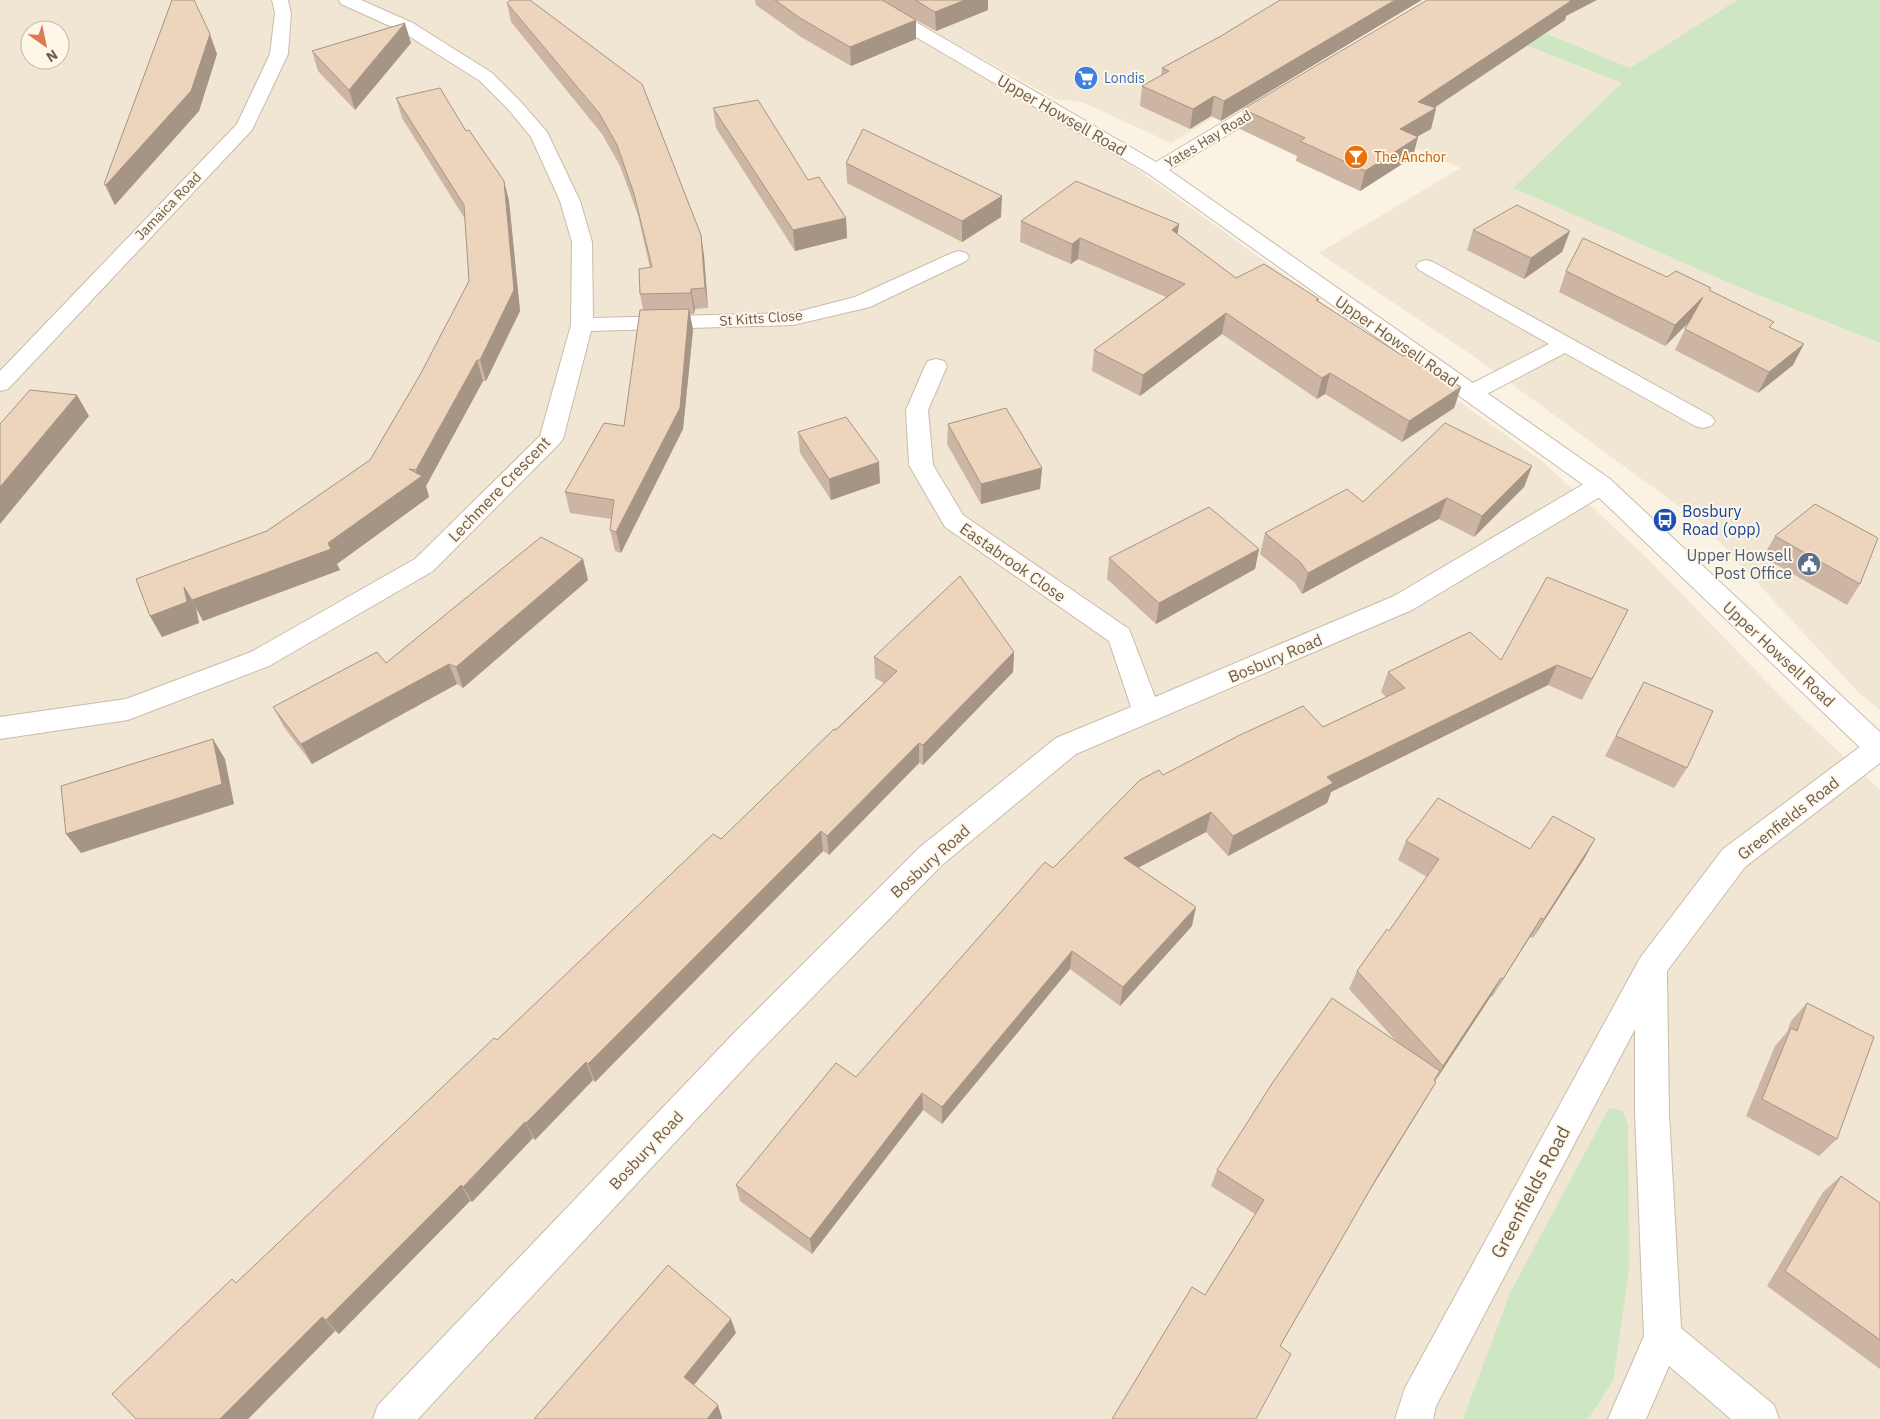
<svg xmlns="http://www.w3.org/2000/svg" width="1880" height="1419" viewBox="0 0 1880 1419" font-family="'IBM Plex Sans',sans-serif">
<rect width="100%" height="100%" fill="#faf3e4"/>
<!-- residential -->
<path fill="#f1e5d3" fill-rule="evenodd" d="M0,0h851l272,159 420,303 103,95 149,154 85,79v629h-1880zM30,30h30v30h-30z
M883,0h531l-243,143 -89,-41 -27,-3 -149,-83z
M1472,0h265l-107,68 -161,-66z
M1448,14l175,69 -109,105 234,103 132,52v367l-22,-18 -155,-168 -231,-169 -153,-102 141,-85 -148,-67z"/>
<!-- green -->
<path fill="#cfe6c3" d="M1737,0h143v343l-132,-52 -235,-103 109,-105 -174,-69 21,-12 161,66z
M1609,1108l14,3 5,14 1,145 -16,111 -25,38h-125l47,-126z"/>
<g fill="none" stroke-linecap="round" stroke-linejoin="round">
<!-- service casing -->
<g stroke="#cabbab" stroke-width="2">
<path id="service" d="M1426,260l7,2 278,154 4,5 -4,5 -8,2 -8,-2 -130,-73 -86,45 -8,2 -8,-2 -3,-5 3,-5 86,-44 -130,-74 -3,-4 3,-4z"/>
</g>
<!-- minor casing -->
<g stroke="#cabbab" stroke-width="2">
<path id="minor" d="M272,0h16l3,13 -3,41 -36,76 -244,259 -8,2v-20l237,-247 33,-70 5,-41z
M339,0h22l52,23 79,50 28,28 27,31 33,69 12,41 1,76 200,-5 62,-16 97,-44 7,-2 7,2 3,4 -3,4 -96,46 -77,18 -202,6 -28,108 -4,5 -126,127 -164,95 -141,54 -128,19v-22l126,-18 125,-47 164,-93 125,-123 31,-111 1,-83 -12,-41 -29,-64 -23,-28 -28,-28 -79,-50 -60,-27z
M936,359l8,2 3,5 -19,44 5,55 30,50 166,114 26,68 239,-101 198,-117 9,-2 9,2 3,6 -3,6 -198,119 -336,144 -134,111 -184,188 -340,366h-45l5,-14 356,-372 186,-186 136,-109 75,-31 -22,-66 -164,-114 -36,-62 -3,-55 19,-44 3,-5z
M1880,737v26l-135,104 -78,104 2,143 12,214 93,77 5,14h-48l-62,-53 -23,53h-38l36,-83 -9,-222v-85l-199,377 -3,13h-38l10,-31 235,-430 83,-109 146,-109z"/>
</g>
<!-- tertiary casing -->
<g stroke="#cabbab" stroke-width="2">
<path id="tertiary" d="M858,0h20l278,162 111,-66 6,-1 6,1 3,4 -3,4 -110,66 441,309 270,253v28l-10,-3 -278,-266 -443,-317 -289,-170z"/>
</g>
<!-- service -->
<use href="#service" fill="#fff" fill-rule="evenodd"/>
<!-- minor -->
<use href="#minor" fill="#fff" fill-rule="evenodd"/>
<!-- tertiary -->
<use href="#tertiary" fill="#fff" fill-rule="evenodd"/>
</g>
<!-- wall -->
<path fill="#ccb6a3" d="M755,0h233v10l-52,21 -20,-11v19l-65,27 -50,-29 -45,-32z
M1280,0l-59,121 -10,-5 -21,13 -50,-23 2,-20 19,-10 1,-8 59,-32z
M507,3l194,232 3,21 4,52 -13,1 -1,5h-4l3,16 -10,99 -62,124 -6,-2 -5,-21 1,-11 -41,-6 -5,-21 59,-66 19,-116 -3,-16 10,-26 -12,-53 -18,-49 -18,-32 -91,-112z
M1566,16l-1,4 -131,88h2l-5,21 -14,7 -4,21 -53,34 -64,-30 1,-5 -57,-27 3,-20z
M411,43l-56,67 -37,-39 -6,-20z
M217,54l-18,57 -84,94 -1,-1 -10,-20z
M396,98l70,33 38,50 5,20 11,110 -34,70h-3l-57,105 3,11 -92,67 3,6 -137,51 -7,-13 3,15 -37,14 -12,-21 117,-85 103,-71 50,-85 49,-94 -4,-62 -63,-101z
M713,108l95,72 38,38 1,20 -52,13 -79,-123z
M846,163l155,54 -39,25 -115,-59z
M1021,221l158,3 -2,10 59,44 83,21 -1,3 85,54 58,31 -7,21 -52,34 -77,-48 -8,5 -95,-65 -82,62 -48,-25 2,-21 72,-53 -88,-38 -7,5 -51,-22z
M1473,230l97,1 -8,21 -38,27 -57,-29z
M1566,271l101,6 43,14 61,37 22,37 -35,28 -83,-43 13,-27 -23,23 -106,-54z
M948,424l94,44 -2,21 -59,15 -34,-60z
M798,432l82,51 -49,17 -31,-47z
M1532,466l-8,21 -50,50 -35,-18 -137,75 -7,-11 -35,-29 5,-21 98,-31z
M1775,536l85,48 -13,21 -84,-48z
M1259,549l-4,20 -99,55 -49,-45 2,-21z
M583,559l5,21 -125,108 -6,-4 -145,80 -28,-37 -11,-20 113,-44z
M1628,610l-46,90 -34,-15 -217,107 -4,11 -99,53 -22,-24 -68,36 54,58 -72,80 -50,-37 -128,155 -19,-14 -111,144 -72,-53 -4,-16 120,-108 197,-209 110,-93 160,-48 63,-30 -5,-5 7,-20 113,-12z
M1014,652l-1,20 -90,93 -4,-2 -90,92 -6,-4 -228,231 -2,-2 -58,60 -2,-2 -61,64 -2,-1 -131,133 -4,-3 -87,88h-112l100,-136 261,-243 224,-201 163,-156 -9,-5 -1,-21z
M1644,682l43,86 -13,20 -69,-32z
M1595,839l-11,20 -51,79 -3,-1 -38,60 -1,-1 -56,85 -9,18 -56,91 -90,156 -75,-51 50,-81 -44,-28 6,-16 178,-130 -46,-51 8,-18 32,-40 38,-54 -29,-17 8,-19 124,8z
M1807,1003l30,136 -18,17 -73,-40 29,-70 12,-14 4,-11z
M1841,1176l39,27v166l-113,-83 56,-94z"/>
<!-- shaded-wall -->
<path fill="#a69484" d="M965,0h23v10l-52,21 -1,-19z
M1395,0h27l-201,121 3,-20z
M1568,0h29l-31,16 -1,4 -152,102 5,-20z
M916,20v19l-65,27 -1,-19z
M405,23l6,20 -56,67 -6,-20z
M210,34l7,20 -18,57 -84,94 -9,-20z
M1214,96l-3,20 -21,13 3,-20z
M1436,108l-5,21 -36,20 5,-20z
M1418,137l-5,20 -53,34 5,-20z
M504,181l5,20 11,110 -34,70 -6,-21z
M1002,196l-1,21 -39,25v-21z
M846,218l1,20 -52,13 -2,-21z
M1179,224l-3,21 -4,-15z
M1570,231l-8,21 -38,27 7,-21z
M701,235l3,21 4,52 -3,-20z
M1080,238l-2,21 -7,5 1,-20z
M691,289l4,20 -1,5 -3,-21z
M1703,297l-10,21 -28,28 10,-21z
M689,309l4,21 -10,99 -62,124 -5,-21z
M1226,313l-4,21 -82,62 3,-21z
M1804,344l-11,21 -35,28 11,-21z
M477,360l6,21 -57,105 3,11 -92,67 3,6 -137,51 -11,-21 136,-57 90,-65 -2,-8z
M1330,373l-5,21 -8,5 5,-21z
M1461,387l-7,21 -52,34 7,-21z
M77,395l12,21 -89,108v-37z
M879,462l1,21 -49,17 -2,-21z
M1532,466l-8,21 -50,50 8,-21z
M1042,468l-2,21 -59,15v-20z
M1447,498l-8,21 -137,75 6,-21z
M1259,549l-4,20 -99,55 3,-21z
M583,559l5,21 -125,108 -7,-21z
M184,587l12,21 3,15 -37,14 -12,-21z
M1014,652l-1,20 -90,93v-20z
M449,664l8,20 -145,80 -11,-20z
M1557,665l-9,20 -217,107 -4,11 -99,53 5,-20 94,-59z
M213,739l12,20 9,45 -153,49 -15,-19z
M919,743v20l-90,92 -2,-19z
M1211,812l-5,20 -86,45 4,-19z
M821,831l2,20 -228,231 -7,-18z
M1595,839l-11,20 -51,79 11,-19z
M1196,907l-4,19 -72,80 3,-19z
M1541,918l-11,19 -38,60 11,-18z
M1072,951l-2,18 -128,155v-17z
M1501,978l-10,18 -57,87 9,-17z
M586,1062l7,18 -58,60 -9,-17z
M1436,1082l-10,17 -56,91 -98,170 107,-186z
M922,1093l1,17 -111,144 -2,-15z
M525,1122l8,16 -61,64 -9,-15z
M461,1185l9,16 -131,133 -13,-14z
M322,1317l13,14 -87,88h-28z
M731,1319l5,14 -46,57 -6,-13z
M718,1405l4,13v1h-15z"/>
<!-- building -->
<path fill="#edd4bd" stroke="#a69484" d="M172,0h22l16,34 -19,57 -85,94 -2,-1z
M510,0h20l112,84 59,151 4,53 -14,1v4l-51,1 -1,-25 13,-2 -18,-73 -17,-49 -18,-32 -92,-110z
M775,0h107l34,20 -66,27 -50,-29z
M915,0h50l-30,12z
M1280,0h115l-171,101 -10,-5 -21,13 -51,-23 27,-15 -7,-3 59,-32z
M1427,0h142l2,1 -153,101 18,6 -36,21 18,8 -53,34 -65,-30 5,-3 -62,-29z
M405,23l-56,67 -37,-39z
M440,88l26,43 3,-1 35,51 10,109 -34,70h-3l-61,110 -7,-1 13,7 -94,67 3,6 -139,51 -8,-13 3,15 -37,14 -14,-37 131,-48 103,-71 50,-85 49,-94 -5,-76 -68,-107z
M758,100l50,80 11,-3 27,41 -53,12 -80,-122z
M863,129l139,67 -40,25 -116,-58z
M1076,181l103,43 -7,6 64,48 28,-14 55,35 -3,1 87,56 2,-1 56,32 -52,34 -79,-48 -8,5 -96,-65 -83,62 -49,-25 91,-66 -105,-46 -8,6 -51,-23z
M1517,205l53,26 -39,27 -58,-28z
M1583,238l84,39 9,-6 35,17 -2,2 65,32 -5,5 35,17 -35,28 -84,-43 18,-32 -28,28 -109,-54z
M689,309l-9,99 -64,124 -6,-2 4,-30 -49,-8 39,-69 20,3 16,-116z
M30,390l47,5 -77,92v-63z
M1006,408l36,60 -61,16 -33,-60z
M846,417l33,45 -50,17 -31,-47z
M1445,423l87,43 -50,50 -35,-18 -139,75 -8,-11 -35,-29 82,-44 16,13z
M1815,504l63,34 -18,46 -85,-48z
M1209,507l50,42 -100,54 -50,-45z
M541,537l42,22 -127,108 -7,-3 -148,80 -28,-37 104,-55 9,11z
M960,576l54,76 -91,93 -4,-2 -92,93 -6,-5 -233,233 -2,-2 -60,61 -1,-1 -62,65 -2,-2 -135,135 -4,-3 -102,102h-84l-24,-25 120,-115 4,4 258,-245 3,2 216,-206 8,5 113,-110 2,1 61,-59 -23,-14z
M1547,577l81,33 -36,69 -35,-14 -230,112 6,6 -100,53 -22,-24 -87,46 72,49 -73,80 -51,-36 -130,156 -20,-14 -112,146 -74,-54 100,-122 20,14 189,-215 8,6 87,-88 19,-10 4,5 77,-40 63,-29 20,21 82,-39 -17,-16 82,-40 31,28z
M1644,682l69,29 -26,57 -71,-32z
M213,739l9,45 -156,50 -5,-48z
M1438,798l92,51 23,-33 42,23 -51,80 -3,-1 -38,61 -2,-1 -58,88 -86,-95 30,-42 2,2 50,-72 -33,-18z
M1332,998l108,73 -6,9 2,2 -57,92 -99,172 11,8 -35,65h-144l80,-132 13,8 59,-95 -47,-30 56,-88z
M1807,1003l67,34 -37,102 -75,-40 29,-71 6,3z
M1841,1176l39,27v137l-95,-69z
M668,1265l63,54 -47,58 34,28 -11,14h-173z"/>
<!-- icons -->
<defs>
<g id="supermarket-disc" transform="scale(1.25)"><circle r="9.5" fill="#3f7fe0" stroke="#fdf7e9"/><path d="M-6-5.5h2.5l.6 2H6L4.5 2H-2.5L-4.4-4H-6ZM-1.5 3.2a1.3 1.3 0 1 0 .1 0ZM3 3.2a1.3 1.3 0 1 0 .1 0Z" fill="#fff"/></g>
<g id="bar-disc" transform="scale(1.25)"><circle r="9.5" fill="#e8710a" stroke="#fdf7e9"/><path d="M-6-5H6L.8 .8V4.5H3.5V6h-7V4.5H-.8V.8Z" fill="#fff"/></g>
<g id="bus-disc" transform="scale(1.25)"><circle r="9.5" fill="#1a4fb4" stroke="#fdf7e9"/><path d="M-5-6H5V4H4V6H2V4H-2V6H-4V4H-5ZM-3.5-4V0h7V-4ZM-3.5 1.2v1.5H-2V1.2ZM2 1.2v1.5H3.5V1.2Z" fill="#fff"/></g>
<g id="civic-disc" transform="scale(1.25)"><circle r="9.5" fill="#5c6f8a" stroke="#fdf7e9"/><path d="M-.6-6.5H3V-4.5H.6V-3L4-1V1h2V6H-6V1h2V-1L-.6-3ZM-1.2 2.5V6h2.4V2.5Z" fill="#fff"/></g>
</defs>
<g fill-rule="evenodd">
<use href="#supermarket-disc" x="1086" y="78"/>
<use href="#bar-disc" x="1356" y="157"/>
<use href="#bus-disc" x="1665" y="520"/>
<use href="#civic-disc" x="1809" y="564"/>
</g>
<g text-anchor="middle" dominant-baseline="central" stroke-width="4" stroke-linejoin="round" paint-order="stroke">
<!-- far-shop labels -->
<g font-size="14" fill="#366cbe" stroke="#fdf7e9" text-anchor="start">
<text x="1104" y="78">Londis</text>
</g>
<!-- far-street labels -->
<g font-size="14" fill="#705b4c" stroke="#fdf7e9">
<text transform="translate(1208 139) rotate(-31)">Yates Hay Road</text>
<text transform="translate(168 206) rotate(-46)">Jamaica Road</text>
<text transform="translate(761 318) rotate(-4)">St Kitts Close</text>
</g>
<!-- far-food labels -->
<g font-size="14" fill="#c56008" stroke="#fdf7e9" text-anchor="start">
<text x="1374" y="157">The Anchor</text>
</g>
<!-- street labels -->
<g font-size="16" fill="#705b4c" stroke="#fdf7e9">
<text transform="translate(1062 115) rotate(30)">Upper Howsell Road</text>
<text transform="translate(1397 341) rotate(35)">Upper Howsell Road</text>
<text transform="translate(499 489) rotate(-46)">Lechmere Crescent</text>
<text transform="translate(1013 562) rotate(35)">Eastabrook Close</text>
<text transform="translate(1779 654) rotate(43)">Upper Howsell Road</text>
<text transform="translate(1275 658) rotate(-23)">Bosbury Road</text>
<text transform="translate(1788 818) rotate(-38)">Greenfields Road</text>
<text transform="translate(930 861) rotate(-42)">Bosbury Road</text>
<text transform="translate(646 1150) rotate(-47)">Bosbury Road</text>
</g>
<!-- transit labels -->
<g font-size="16" fill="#164399" stroke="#fdf7e9" text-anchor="start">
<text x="1682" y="511">Bosbury<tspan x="1682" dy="18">Road (opp)</tspan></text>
</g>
<!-- service labels -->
<g font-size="16" fill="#4e5e75" stroke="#fdf7e9" text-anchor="end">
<text x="1792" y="555">Upper Howsell<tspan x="1792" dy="18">Post Office</tspan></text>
</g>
<!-- near-street labels -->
<g font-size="19" fill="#705b4c" stroke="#fdf7e9">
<text transform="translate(1530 1192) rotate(-62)">Greenfields Road</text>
</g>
</g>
<!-- north arrow -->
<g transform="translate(45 45) rotate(147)"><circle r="24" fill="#fdf7e9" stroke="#c5b9aa"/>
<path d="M0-4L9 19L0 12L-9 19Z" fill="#db7b52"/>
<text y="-8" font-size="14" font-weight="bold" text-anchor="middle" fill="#705b4c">N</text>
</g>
</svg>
